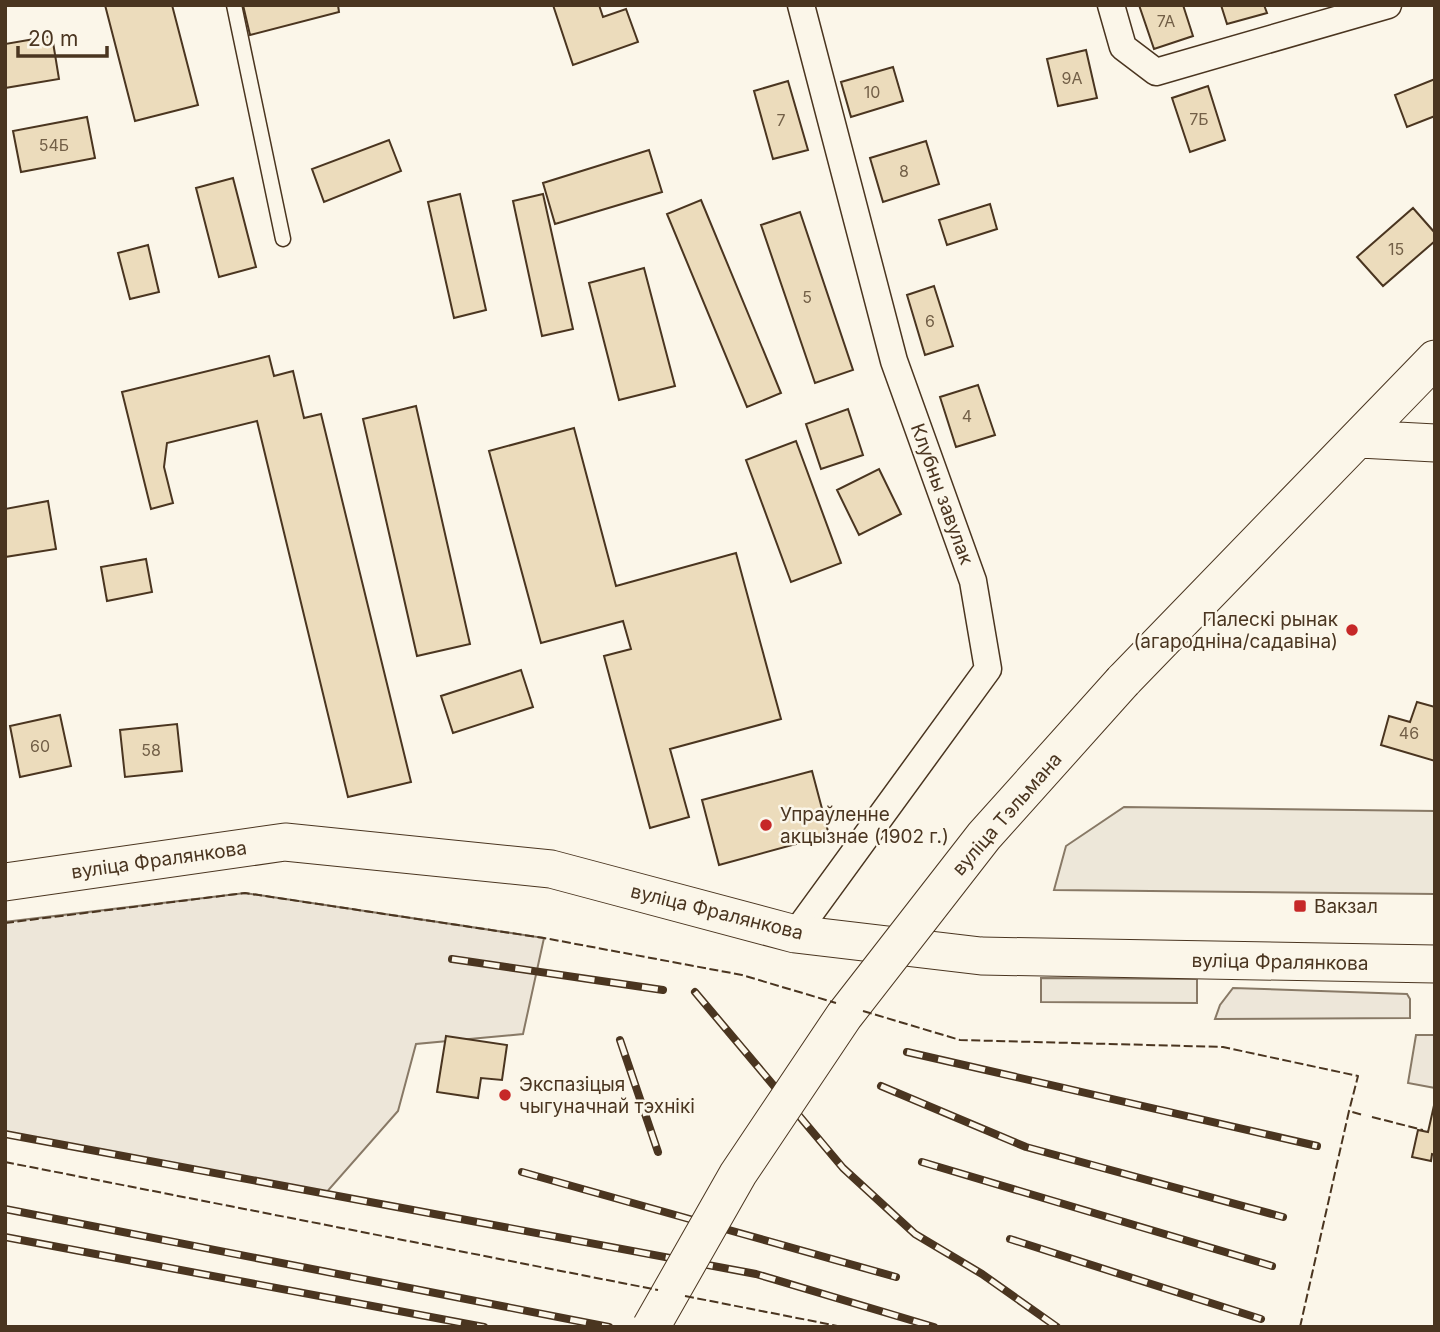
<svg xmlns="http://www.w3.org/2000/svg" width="1440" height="1332" viewBox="0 0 1440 1332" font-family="Inter,sans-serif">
<rect width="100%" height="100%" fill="#fbf6e9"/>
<!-- green -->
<path fill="#ede6d9" stroke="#887966" stroke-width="2" d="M245,893l299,45 -21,96 -107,10 -18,67 -73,83 -320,-60v-212z
M1233,988l174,6 3,5v19l-195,1 5,-14z
M1416,1035h19v53l-27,-5z"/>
<!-- parking -->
<path fill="#ede7d9" stroke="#887966" stroke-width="2" d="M1124,807l311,4v83l-381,-4 12,-44z
M1041,978l156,1v24l-156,-1z"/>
<!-- building -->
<path fill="#ecdcbc" stroke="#4a3520" stroke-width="2" d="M105,5h67l26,100 -63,16z
M243,5h95l1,7 -89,23z
M553,5h46l4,12 23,-8 12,33 -65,23z
M1139,5h44l10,31 -39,13z
M1221,5h43l3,8 -40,11z
M52,36l7,43 -54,9v-44z
M1086,50l11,48 -39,8 -11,-47z
M893,67l10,34 -52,16 -10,-35z
M1435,79v37l-28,11 -12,-32z
M788,81l20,69 -35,9 -19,-68z
M1208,86l17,54 -35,12 -18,-54z
M87,117l8,41 -74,14 -8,-41z
M389,140l12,31 -77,31 -12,-33z
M926,141l13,43 -56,18 -13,-44z
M649,150l13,42 -107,32 -12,-41z
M233,178l23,89 -37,10 -23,-89z
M460,194l26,116 -32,8 -26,-116z
M543,194l30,135 -31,7 -29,-135z
M701,200l80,193 -34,14 -80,-193z
M990,204l7,25 -50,16 -8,-25z
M1413,208l22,25v8l-52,45 -26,-29z
M800,212l53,158 -38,13 -54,-158z
M148,245l11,47 -29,7 -12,-46z
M644,268l31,118 -56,14 -30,-117z
M934,286l19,60 -28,9 -18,-60z
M269,356l5,20 19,-5 11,47 17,-4 90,368 -63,15 -91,-376 -90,22 -3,24 9,36 -22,6 -29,-117z
M978,385l17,50 -39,12 -16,-50z
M416,406l54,238 -53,12 -54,-237z
M848,409l15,46 -42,14 -15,-45z
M574,428l42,158 120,-33 45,166 -111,30 19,68 -39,11 -46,-172 27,-7 -8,-28 -82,22 -52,-192z
M796,441l45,122 -50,19 -45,-122z
M879,469l22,45 -42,21 -22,-45z
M48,501l8,48 -51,8v-48z
M146,559l6,33 -45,9 -6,-34z
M521,670l12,37 -80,26 -12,-37z
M1417,702l18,5v54l-54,-16 8,-29 21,6z
M60,715l11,51 -51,11 -10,-51z
M177,724l5,47 -57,6 -5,-47z
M812,771l17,64 -110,30 -17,-65z
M446,1036l61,9 -5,35 -21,-2 -3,20 -41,-6z
M1435,1101v54l-3,-1 -1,7 -19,-4 6,-27 10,2z"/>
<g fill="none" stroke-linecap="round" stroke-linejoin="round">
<!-- lane casing -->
<g stroke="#4a3520" stroke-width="17">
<path id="lane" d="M234,5l49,234"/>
</g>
<!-- street casing -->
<g stroke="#4a3520" stroke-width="29">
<path id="street" d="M1111,5l12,42 33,25 232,-67
M795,934l193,-265 -15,-88 -79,-220 -93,-356"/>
</g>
<!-- secondary casing -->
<g stroke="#4a3520" stroke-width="39">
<path id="secondary" d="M1360,439l75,4
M1123,681l312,-322
M5,882l280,-40 266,27 244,65 186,22 454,8"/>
</g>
<!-- lane -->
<use href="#lane" stroke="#fbf6e9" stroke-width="14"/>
<!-- street -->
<use href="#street" stroke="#fbf6e9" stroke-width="26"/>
<!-- secondary -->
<use href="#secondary" stroke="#fbf6e9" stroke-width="37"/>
<!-- rail casing -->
<g stroke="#4a3520" stroke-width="8">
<path id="rail" d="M452,959l211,31
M695,992l148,176 72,66 67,40 75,53
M620,1040l38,112
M907,1052l410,94
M881,1086l145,61 257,70
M5,1134l751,140 178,53
M922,1162l350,104
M522,1172l374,105
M5,1209l604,118
M5,1237l479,90
M1010,1239l251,80"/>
</g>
<!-- rail -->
<use href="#rail" stroke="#fbf6e9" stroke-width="5" stroke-dasharray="16" stroke-linecap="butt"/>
<!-- secondary-bridge casing -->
<g stroke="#4a3520" stroke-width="39" stroke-linecap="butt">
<path id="secondary-bridge" d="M651,1327l87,-153 106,-158 140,-180 139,-155"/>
</g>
<!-- secondary-bridge -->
<use href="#secondary-bridge" stroke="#fbf6e9" stroke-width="37"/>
<!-- fence -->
<path stroke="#4a3520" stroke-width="2" stroke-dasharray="9 3.5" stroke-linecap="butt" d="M5,923l240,-30 299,45 198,37 94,28
M863,1011l97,29 263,7 135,29 -9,35
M1372,1117l51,13
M5,1162l653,128
M685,1296l158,31
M1300,1327l49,-216 14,4"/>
</g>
<!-- markers -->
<g fill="#c62828" stroke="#fbf6e9" stroke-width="2.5">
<circle cx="1352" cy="630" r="7"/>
<circle cx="766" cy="825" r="7"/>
<rect x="1293" y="899" width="14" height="14" rx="3.5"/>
<circle cx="505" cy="1095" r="7"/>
</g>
<g text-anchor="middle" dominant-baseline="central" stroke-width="5" stroke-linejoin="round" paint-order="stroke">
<!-- number labels -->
<g font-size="16" fill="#725f47">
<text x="1166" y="21">7А</text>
<text x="1072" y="78">9А</text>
<text x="872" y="92">10</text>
<text x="1199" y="119">7Б</text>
<text x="781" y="120">7</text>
<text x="54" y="145">54Б</text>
<text x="904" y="171">8</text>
<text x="1396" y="249">15</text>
<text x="807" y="297">5</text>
<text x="930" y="321">6</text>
<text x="967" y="416">4</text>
<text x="1409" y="733">46</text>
<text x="40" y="746">60</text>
<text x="151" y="750">58</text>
</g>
<!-- street labels -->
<g font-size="19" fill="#4a3520" stroke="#fbf6e9">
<text transform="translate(942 494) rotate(70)">Клубны завулак</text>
<text transform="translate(1007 814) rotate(-49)">вуліца Тэльмана</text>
<text transform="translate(159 860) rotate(-8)">вуліца Фралянкова</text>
<text transform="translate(717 912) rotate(14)">вуліца Фралянкова</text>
<text transform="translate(1280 962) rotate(1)">вуліца Фралянкова</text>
</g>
<!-- poi labels -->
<g font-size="19" fill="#4a3520" stroke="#fbf6e9" text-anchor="start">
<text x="1338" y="619" text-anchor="end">Палескі рынак<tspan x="1338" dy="22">(агародніна/садавіна)</tspan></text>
<text x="780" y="814">Упраўленне<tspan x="780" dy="22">акцызнае (1902 г.)</tspan></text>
<text x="1314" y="906">Вакзал</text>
<text x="519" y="1084">Экспазіцыя<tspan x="519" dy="22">чыгуначнай тэхнікі</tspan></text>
</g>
</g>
<!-- border -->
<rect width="1440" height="1332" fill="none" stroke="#4a3520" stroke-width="14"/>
<!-- scale -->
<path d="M18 46v10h89v-10" fill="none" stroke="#4a3520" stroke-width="3.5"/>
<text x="28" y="46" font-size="21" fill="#4a3520" stroke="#fbf6e9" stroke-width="5" paint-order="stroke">20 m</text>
</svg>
